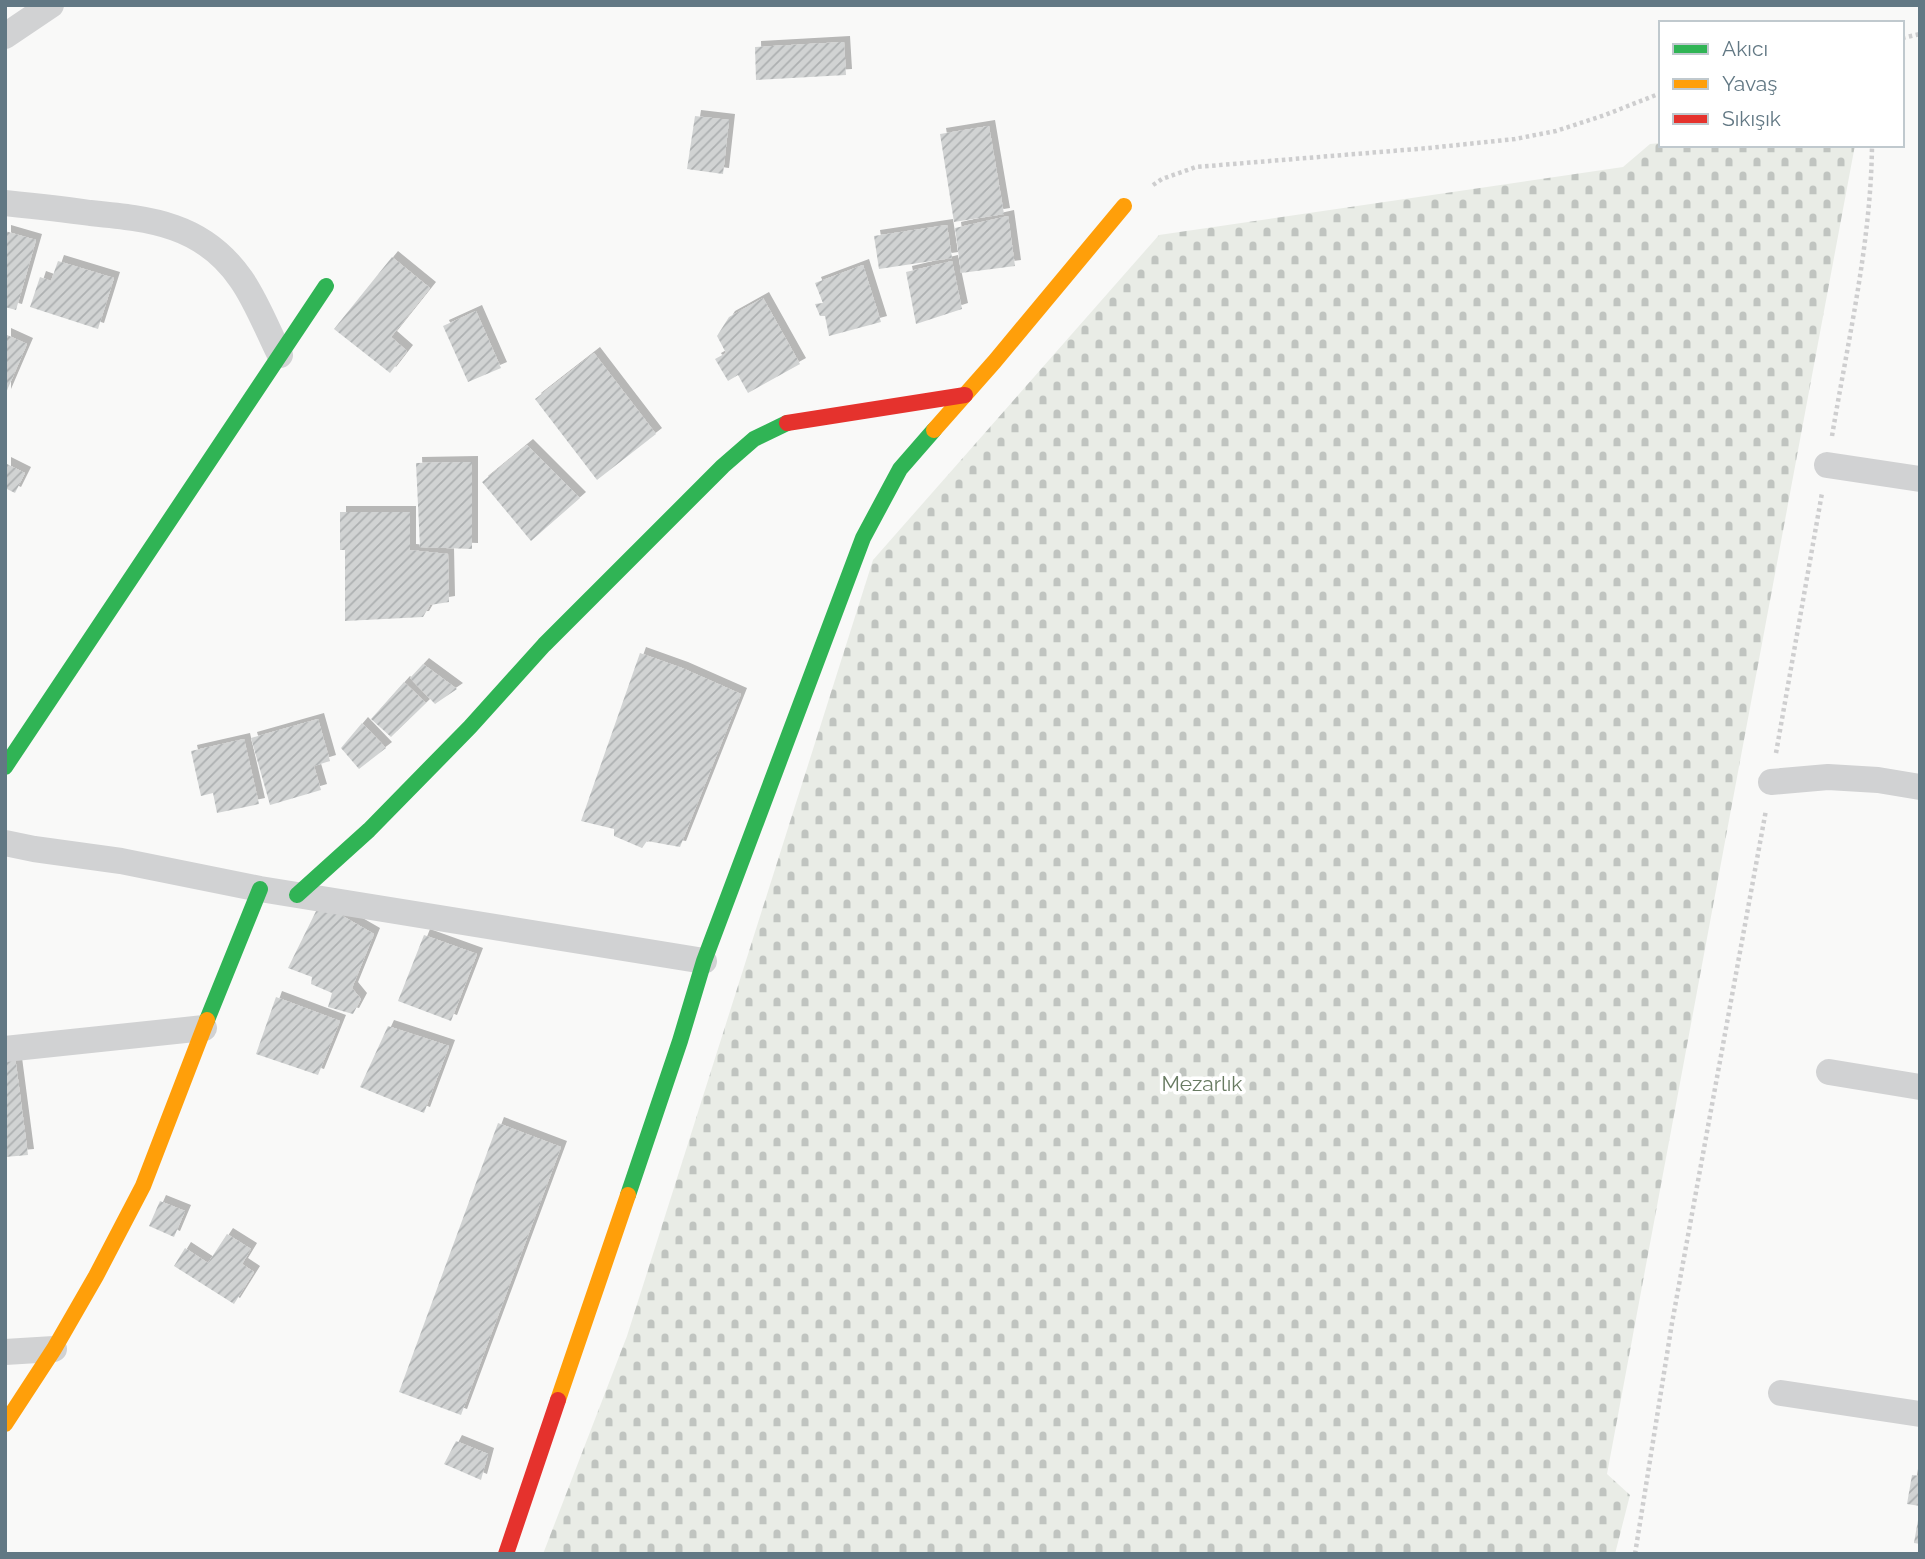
<svg xmlns="http://www.w3.org/2000/svg" width="1925" height="1559" viewBox="0 0 1925 1559" font-family="Raleway,sans-serif">
<defs>
<pattern id="cemetery-stones" width="16" height="16" patternUnits="userSpaceOnUse" patternTransform="scale(1.75)"><rect width="16" height="16" fill="#e9ece6"/><path d="M2 7V4a2 2 0 0 1 4 0v3zM10 15v-3a2 2 0 0 1 4 0v3z" fill="#c0c4c0"/></pattern>
<pattern id="building-hatch" width="6" height="6" patternUnits="userSpaceOnUse" patternTransform="scale(1.75)"><rect width="6" height="6" fill="#d1d3d3"/><path d="M-1 1l2-2M0 6l6-6M5 7l2-2" fill="none" stroke="#adb0b1"/></pattern>
<filter id="shadow"><feDropShadow dx="6" dy="-6" stdDeviation="0" flood-color="#0004"/></filter>
</defs>
<rect width="100%" height="100%" fill="#f9f9f8"/>
<!-- cemetery -->
<path fill="url(#cemetery-stones)" d="M1661,143v2h194l-248,1329 23,21 -15,59h-1072l84,-218 246,-776 286,-325 464,-68 27,-23z"/>
<!-- building -->
<path fill="url(#building-hatch)" filter="url(#shadow)" d="M844,42l2,33 -90,5 -1,-33z
M695,116l34,4 -6,54 -36,-5z
M989,126l15,88 -50,8 -14,-88z
M1008,216l7,50 -54,7 -6,-45z
M947,225l5,33 -73,11 -5,-33z
M5,231l31,9 -20,70 -11,-3z
M392,257l38,31 -39,49 16,14 -17,22 -56,-44z
M58,261l56,17 -16,51 -68,-22 10,-30 11,4z
M952,261l10,48 -46,15 -10,-52z
M863,265l18,57 -52,14 -4,-20h-5l-5,-12 8,-1 -8,-20z
M763,298l37,66 -52,29 -10,-18 -10,6 -13,-22 11,-6 -9,-17 12,-19z
M476,311l25,57 -33,14 -25,-56z
M5,334l22,10 -22,51z
M594,353l62,81 -59,46 -62,-81z
M527,445l53,53 -49,43 -49,-59z
M472,462v87l-52,-2 -4,-84z
M5,463l20,10 -10,20 -10,-5z
M340,512h70v38l38,4 1,48 -19,3 -7,12 -78,4v-71h-5z
M640,653l42,15 59,26 -61,153 -33,-6 -5,7 -28,-12v-7l-33,-8z
M423,664l34,25 -22,15 -25,-26z
M404,682l22,21 -35,34 -20,-18z
M318,719l12,42 -16,5 7,24 -51,15 -19,-67z
M362,723l24,25 -27,21 -18,-21z
M244,739l15,65 -42,9 -4,-20 -12,3 -10,-45z
M320,903l54,31 -22,54 9,11 -8,15 -25,-7 4,-14 -21,-9 1,-7 -24,-9z
M424,935l53,19 -26,67 -53,-20z
M276,997l64,24 -22,54 -62,-21z
M388,1026l61,20 -25,67 -64,-26z
M15,1056l13,99 -23,2v-100z
M498,1123l63,24 -100,268 -62,-23z
M160,1201l25,10 -11,26 -25,-11z
M227,1234l24,15 -9,15 12,8 -20,32 -60,-38 11,-18 23,15z
M456,1441l32,13 -7,26 -37,-16z
M1912,1475l8,1v30l-13,-2z
M1918,1520h2v24l-6,-1z"/>
<g fill="none" stroke-linecap="round" stroke-linejoin="round">
<!-- path -->
<path stroke="#cececf" stroke-width="4.5" stroke-dasharray="3.5 3.5" stroke-linecap="butt" d="M1902,38l18,-4
M1153,185l9,-6 34,-12 233,-19 86,-9 41,-8 49,-16 56,-22
M1832,436c16,-96 39,-193 40,-291
M1776,753l46,-260
M1635,1554l37,-231 94,-513"/>
<!-- street -->
<path stroke="#d1d2d3" stroke-width="26" d="M5,36l46,-31
M5,203c29,3 57,6 85,10 61,6 113,11 151,66 15,21 27,52 39,76
M1827,465l93,14
M1771,782l57,-5 50,3 42,7
M5,843l29,6 87,12 139,28 444,72
M5,1049l199,-21
M1829,1072l91,15
M5,1352l49,-3
M1781,1393l139,21"/>
<!-- fast -->
<path stroke="#30b455" stroke-width="16" d="M5,767l321,-481
M297,895l72,-65 101,-103 74,-82 179,-179 31,-27 33,-16
M207,1020l53,-131
M628,1195l52,-154 24,-80 159,-423 37,-69 34,-39"/>
<!-- slow -->
<path stroke="#ff9f0a" stroke-width="16" d="M934,430l61,-69 129,-155
M558,1400l70,-205
M5,1424l49,-75 42,-73 47,-90 64,-166"/>
<!-- jam -->
<path stroke="#e5322d" stroke-width="16" d="M787,423l178,-28
M506,1554l52,-154"/>
</g>
<g text-anchor="middle" dominant-baseline="central" stroke-width="7" stroke-linejoin="round" paint-order="stroke">
<!-- park labels -->
<g font-size="21" fill="#687b62" stroke="#fff">
<text x="1202" y="1083">Mezarlık</text>
</g>
</g>
<!-- border -->
<rect width="1925" height="1559" fill="none" stroke="#627884" stroke-width="14"/>
<!-- legend -->
<rect x="1659" y="21" width="245" height="126" fill="#ffffff" stroke="#c0c9ce" stroke-width="2"/>
<rect x="1673" y="44" width="35" height="10" fill="#30b455" stroke="#c0c9ce" stroke-width="2"/>
<text x="1722" y="56" font-size="21" fill="#627884">Akıcı</text>
<rect x="1673" y="79" width="35" height="10" fill="#ff9f0a" stroke="#c0c9ce" stroke-width="2"/>
<text x="1722" y="91" font-size="21" fill="#627884">Yavaş</text>
<rect x="1673" y="114" width="35" height="10" fill="#e5322d" stroke="#c0c9ce" stroke-width="2"/>
<text x="1722" y="126" font-size="21" fill="#627884">Sıkışık</text>
</svg>
